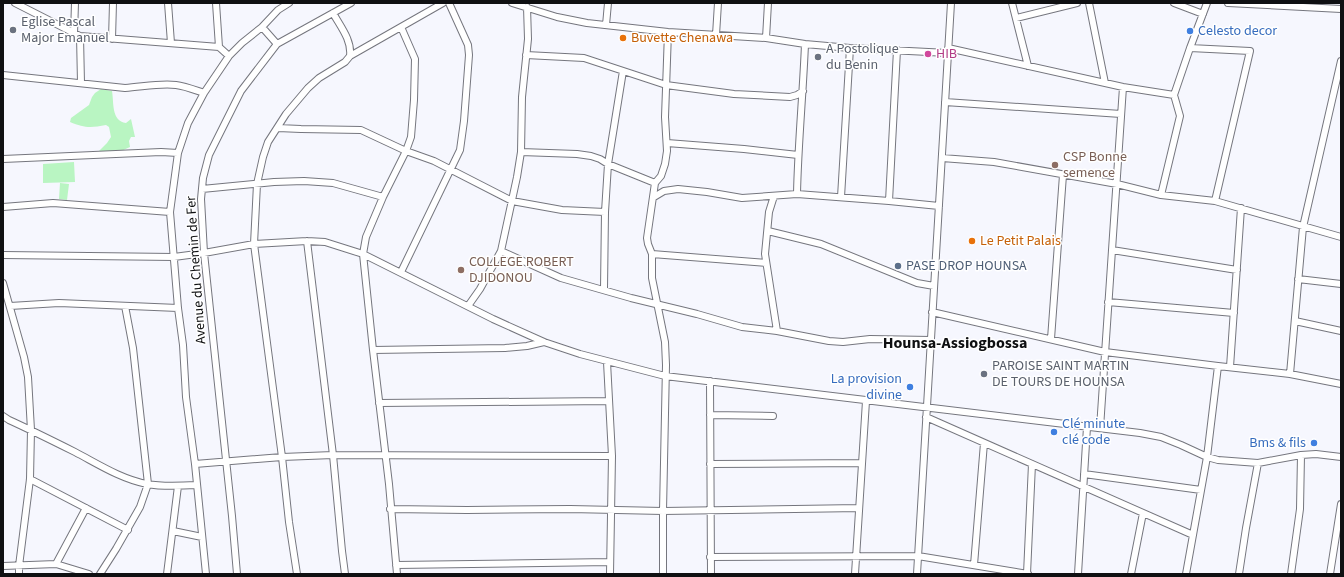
<svg xmlns="http://www.w3.org/2000/svg" width="1344" height="577" viewBox="0 0 1344 577" font-family="'Source Sans 3',sans-serif">
<rect width="100%" height="100%" fill="#f6f7fe"/>
<!-- green -->
<path fill="#b9f5c2" d="M101,89l11,2c2,11 -1,30 14,32l5,-4 4,18h-4l-2,4 1,6 -11,5 -20,-1 8,-8 4,-6 -2,-10 -3,-2c-15,3 -22,3 -36,-3l1,-4 18,-13 3,-8 3,-4z
M74,162l1,20 -32,1v-19z
M60,183l9,1 -2,16 -8,-1z"/>
<g fill="none" stroke-linecap="round" stroke-linejoin="round">
<!-- minor casing -->
<g stroke="#75767e" stroke-width="8">
<path id="minor" d="M15,3l65,33 139,11 10,9
M168,3l3,40
M216,3l3,44
M512,3l45,14 30,6 81,9 98,6 39,6 45,4 98,5
M1012,3l16,63
M1089,3l16,80
M1174,3l29,11
M1228,3l113,6
M1016,18l61,-15
M606,25l2,-22
M262,27l15,17
M74,34l1,-31
M716,35l2,-32
M80,36l1,47
M766,38l2,-35
M112,39l1,-36
M948,48l175,39 51,8
M1190,48l60,3 -35,150
M526,55l58,3 82,27 68,9 56,3 7,-2 6,-4
M350,56l93,-53
M3,75l122,13c17,-1 34,-5 51,-3 9,1 19,5 28,8
M945,102l176,12
M278,128l23,1 60,1 45,21 28,10 78,40 50,9 43,2
M667,143l77,6 54,6
M521,152l56,2 14,2 9,3 8,5 47,19
M942,158l52,4 123,22 44,11 54,6 126,36
M3,159l158,-7 17,1
M202,189l72,-7 30,-1 29,2 50,14
M797,194c1,-50 6,-100 8,-150
M1161,195l19,-79 -6,-21 16,-47 17,-45
M774,196l-5,16 -4,42 12,77
M654,197l10,-6 14,-2 29,3 35,6 55,-4 92,7 50,5
M841,197l9,-149
M889,201l8,-151
M3,207l50,-4 117,9
M768,231l53,13 96,39 17,3
M307,241l26,214 9,96 3,23
M1112,250l125,20
M501,251l60,27 70,20 66,16 45,13 35,4 52,10 14,1 27,-3 61,1
M652,254l114,9
M3,255l171,2 30,-4 50,-9 53,-3 18,1 38,12 130,65 51,23 36,12 85,22 475,57 21,4 20,8 26,12 11,3 40,3 43,-8 15,-1 25,3
M401,272l59,-122 4,-29 5,-66 -1,-10 -19,-42
M1298,279l43,5
M3,283l21,74 4,20 3,53 -1,49 -11,87v8
M604,289l1,-77 3,-48 15,-93
M1108,302l126,11
M10,306l49,-3 119,5
M468,306l12,-17 21,-38 16,-74 4,-25 1,-55 6,-58 -1,-32
M932,312l173,40 113,14 72,8 51,10
M1295,321l46,10
M1051,339l12,-164
M373,350l132,-2 22,-2 17,-4
M607,362l5,94 -2,118
M1230,367l11,-159
M1290,374l13,-147 38,-166
M710,381l1,193
M379,403l230,-2
M710,415l63,1
M3,416l6,4c22,10 44,21 66,32 23,12 46,27 72,32 16,3 33,2 49,1
M926,417l267,118
M1100,428l23,-341
M195,464l87,-7 51,-2 279,1
M710,464l152,-1
M1084,474l117,16
M30,479l98,51
M390,509l77,1 103,-1 93,2 196,-3
M173,531l29,6
M710,557l208,-1 110,18
M56,564l30,-56
M396,565l214,-3
M974,565l10,-122
M3,566l53,-2 33,10
M100,574l16,-25 24,-42 8,-23 -15,-136 -8,-42
M167,574l11,-88
M206,574l-11,-110 -9,-67 -3,-52 -5,-37 -8,-96 8,-59 10,-30 16,-30 25,-37 13,-13 20,-16 16,-17 11,-7
M237,574l-5,-58 -28,-263 -3,-54 2,-21 6,-23 32,-64 36,-47 74,-41
M297,574l-8,-52 -7,-65 -28,-213 3,-60 6,-27 5,-15 18,-28 22,-26 11,-10 26,-16 5,-6c2,-16 -10,-30 -17,-43
M397,574l-8,-90 -16,-134 -10,-96 3,-17 17,-40 23,-46 5,-14 3,-37 1,-41 -14,-32
M663,574v-63l3,-146 -1,-23 -13,-64v-24l-4,-10 -1,-6 8,-55 6,-7 4,-12 2,-13 -2,-34 3,-85
M855,574l11,-173
M917,574l34,-571
M1027,574l5,-110
M1078,574l9,-147
M1131,574l12,-61
M1186,574l21,-117 11,-91
M1239,574l7,-46 12,-65
M1291,574l9,-65 1,-54
M1330,574l11,-70"/>
</g>
<!-- minor -->
<use href="#minor" stroke="#fff" stroke-width="6"/>
</g>
<!-- markers -->
<g fill="#6b7280" stroke="#fff" stroke-width="1.5">
<circle cx="13" cy="30" r="4"/>
<circle cx="818" cy="57" r="4"/>
<circle cx="984" cy="374" r="4"/>
</g>
<g fill="#3f7fe0" stroke="#fff" stroke-width="1.5">
<circle cx="1190" cy="31" r="4"/>
<circle cx="910" cy="387" r="4"/>
<circle cx="1054" cy="432" r="4"/>
<circle cx="1314" cy="443" r="4"/>
</g>
<g fill="#e8710a" stroke="#fff" stroke-width="1.5">
<circle cx="623" cy="38" r="4"/>
<circle cx="972" cy="241" r="4"/>
</g>
<circle fill="#d1479c" stroke="#fff" stroke-width="1.5" cx="928" cy="54" r="4"/>
<g fill="#8d6e63" stroke="#fff" stroke-width="1.5">
<circle cx="1055" cy="165" r="4"/>
<circle cx="461" cy="270" r="4"/>
</g>
<circle fill="#5c6f8a" stroke="#fff" stroke-width="1.5" cx="898" cy="266" r="4"/>
<g text-anchor="middle" dominant-baseline="central" stroke-width="3" stroke-linejoin="round" paint-order="stroke">
<!-- worship labels -->
<g font-size="14" fill="#5b616d" stroke="#fff" text-anchor="start">
<text x="21" y="22">Eglise Pascal<tspan x="21" dy="16">Major Emanuel</tspan></text>
<text x="826" y="49">A Postolique<tspan x="826" dy="16">du Benin</tspan></text>
<text x="992" y="366">PAROISE SAINT MARTIN<tspan x="992" dy="16">DE TOURS DE HOUNSA</tspan></text>
</g>
<!-- shop labels -->
<g font-size="14" fill="#366cbe" stroke="#fff" text-anchor="start">
<text x="1198" y="31">Celesto decor</text>
<text x="902" y="379" text-anchor="end">La provision<tspan x="902" dy="16">divine</tspan></text>
<text x="1062" y="424">Clé minute<tspan x="1062" dy="16">clé code</tspan></text>
<text x="1306" y="443" text-anchor="end">Bms &amp; fils</text>
</g>
<!-- food labels -->
<g font-size="14" fill="#c56008" stroke="#fff" text-anchor="start">
<text x="631" y="38">Buvette Chenawa</text>
<text x="980" y="241">Le Petit Palais</text>
</g>
<!-- hotel labels -->
<g font-size="14" fill="#b23c85" stroke="#fff" text-anchor="start">
<text x="936" y="54">HIB</text>
</g>
<!-- education labels -->
<g font-size="14" fill="#785e54" stroke="#fff" text-anchor="start">
<text x="1063" y="157">CSP Bonne<tspan x="1063" dy="16">semence</tspan></text>
<text x="469" y="262">COLLEGE ROBERT<tspan x="469" dy="16">DJIDONOU</tspan></text>
</g>
<!-- service labels -->
<g font-size="14" fill="#4e5e75" stroke="#fff" text-anchor="start">
<text x="906" y="266">PASE DROP HOUNSA</text>
</g>
<!-- street labels -->
<g font-size="14" fill="#0f1012" stroke="#fff">
<text transform="translate(196 270) rotate(-94)">Avenue du Chemin de Fer</text>
</g>
<!-- quarter labels -->
<g font-size="16" font-weight="bold" fill="#0f1012" stroke="#fff">
<text x="955" y="343">Hounsa-Assiogbossa</text>
</g>
</g>
<!-- border -->
<rect width="1344" height="577" fill="none" stroke="#0f1012" stroke-width="8"/>
</svg>
